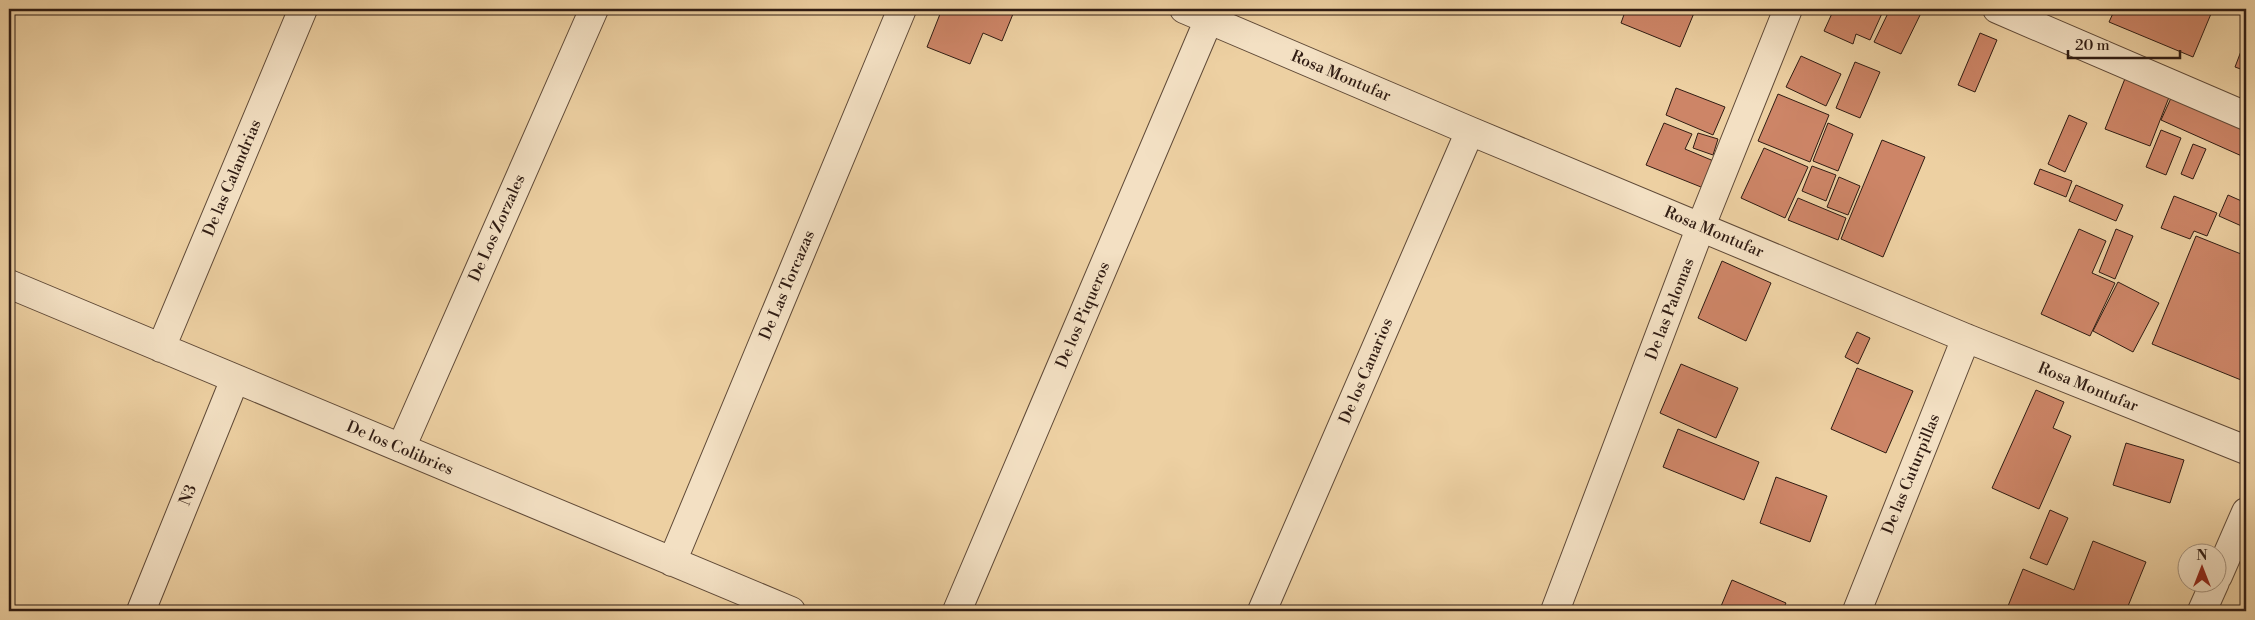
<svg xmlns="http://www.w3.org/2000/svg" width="2255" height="620" viewBox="0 0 2255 620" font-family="'Libre Bodoni',serif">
<rect width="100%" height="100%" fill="#edd0a2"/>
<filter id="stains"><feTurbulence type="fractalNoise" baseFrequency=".004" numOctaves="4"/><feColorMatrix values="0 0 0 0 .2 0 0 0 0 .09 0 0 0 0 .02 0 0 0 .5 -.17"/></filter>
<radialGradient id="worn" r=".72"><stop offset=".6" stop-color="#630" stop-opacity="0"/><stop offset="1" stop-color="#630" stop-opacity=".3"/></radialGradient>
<!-- building -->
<path fill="#cd8567" stroke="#301c13" d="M942,9h73l-13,32 -19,-8 -13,31 -43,-17z
M1626,9h58l10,4 -14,34 -59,-24z
M1834,9h50l-14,31 -14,-6 -3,10 -29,-13z
M1890,9h33l-22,45 -27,-12z
M2115,9h98l-20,48 -84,-35z
M1980,33l17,7 -22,52 -17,-7z
M2246,38v33l-11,-4z
M1801,56l40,18 -15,32 -40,-19z
M1855,62l25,10 -20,46 -24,-10z
M2128,71l45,16 -23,59 -45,-17z
M2176,87l70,32v34l-2,4 -83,-37z
M1676,88l49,19 -12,28 -47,-20z
M1778,94l51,21 -19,47 -52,-21z
M2069,115l18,8 -22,49 -17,-8z
M1664,123l28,11 -7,15 31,13 -10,27 -60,-24z
M1828,123l25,11 -15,37 -25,-10z
M2161,130l20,8 -15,37 -20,-8z
M1698,133l20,6 -5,16 -20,-7z
M1882,140l43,17 -42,100 -42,-18z
M2193,144l13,5 -13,30 -12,-5z
M1764,148l44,19 -23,51 -44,-20z
M1812,166l24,9 -10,26 -24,-10z
M2040,169l32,12 -6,16 -32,-13z
M1839,177l21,9 -12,29 -21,-8z
M2076,185l47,20 -7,16 -47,-20z
M2228,195l18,8v25l-27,-12z
M2174,196l43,17 -10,23 -13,-5 -4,8 -29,-11z
M1798,198l48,20 -8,22 -50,-20z
M2079,229l27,12 -14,32 23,10 -25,53 -49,-22z
M2116,229l17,7 -18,43 -16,-7z
M2196,236l50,20v126l-94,-38z
M1722,261l49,22 -25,58 -48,-23z
M2118,282l41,21 -26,49 -40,-21z
M1857,332l13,6 -12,26 -13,-7z
M1681,364l57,24 -22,50 -56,-25z
M1857,368l56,23 -27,62 -55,-24z
M2036,390l28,12 -11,26 18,8 -32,73 -47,-21z
M1678,429l81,33 -15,38 -81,-33z
M2126,443l58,17 -14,43 -57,-18z
M1776,477l51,19 -17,46 -50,-19z
M2050,510l18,8 -21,47 -17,-7z
M2093,541l53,21 -20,49h-120l17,-42 51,21z
M1732,580l54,23 -4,8h-63z"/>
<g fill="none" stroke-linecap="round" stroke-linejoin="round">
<!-- minor casing -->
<g stroke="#5f4937" stroke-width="30">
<path id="minor" d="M1184,9l286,122 496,207 280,112
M1997,9l249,107
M9,284l782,327
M161,348l142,-339
M401,448l193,-439
M672,562l230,-553
M2218,576l28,-64
M141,611l94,-232
M957,611l252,-592
M1262,611l208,-480
M1555,611l146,-385 87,-217
M1857,611l109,-273
M2202,611l13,-29"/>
</g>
<!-- minor -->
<use href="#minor" stroke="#f3e0c3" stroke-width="28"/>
</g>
<g text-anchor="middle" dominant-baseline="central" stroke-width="4.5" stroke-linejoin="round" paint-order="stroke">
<!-- street labels -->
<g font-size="16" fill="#301c13" stroke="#f3e0c3">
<text transform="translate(1341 76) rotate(23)">Rosa Montufar</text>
<text transform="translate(232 178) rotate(-67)">De las Calandrias</text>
<text transform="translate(497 228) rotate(-66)">De Los Zorzales</text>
<text transform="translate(1714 232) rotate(23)">Rosa Montufar</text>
<text transform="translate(787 285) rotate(-67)">De Las Torcazas</text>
<text transform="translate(1670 309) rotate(-69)">De las Palomas</text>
<text transform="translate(1083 315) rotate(-67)">De los Piqueros</text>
<text transform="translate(1366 371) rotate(-67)">De los Canarios</text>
<text transform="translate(2088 387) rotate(22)">Rosa Montufar</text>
<text transform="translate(400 448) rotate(23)">De los Colibries</text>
<text transform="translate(1911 474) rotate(-68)">De las Cuturpillas</text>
<text transform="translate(188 495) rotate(-68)">N3</text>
</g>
</g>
<!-- margin -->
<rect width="2255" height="620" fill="none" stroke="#edd0a2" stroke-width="30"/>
<rect x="10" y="10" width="2235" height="600" fill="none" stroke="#301c13" stroke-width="2.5"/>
<rect x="15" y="15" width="2225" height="590" fill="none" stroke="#301c13"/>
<!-- north arrow -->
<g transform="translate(2202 568)"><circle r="24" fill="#f3e0c3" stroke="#a5927d"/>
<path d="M0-4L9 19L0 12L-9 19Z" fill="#8f2418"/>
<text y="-8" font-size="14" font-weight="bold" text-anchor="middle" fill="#301c13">N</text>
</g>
<!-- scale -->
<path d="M2068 50v8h112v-8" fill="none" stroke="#301c13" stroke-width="2.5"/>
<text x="2075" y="50" font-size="15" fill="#301c13" stroke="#f3e0c3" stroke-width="4" paint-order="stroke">20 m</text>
<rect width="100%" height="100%" filter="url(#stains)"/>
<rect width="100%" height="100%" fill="url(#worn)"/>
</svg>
